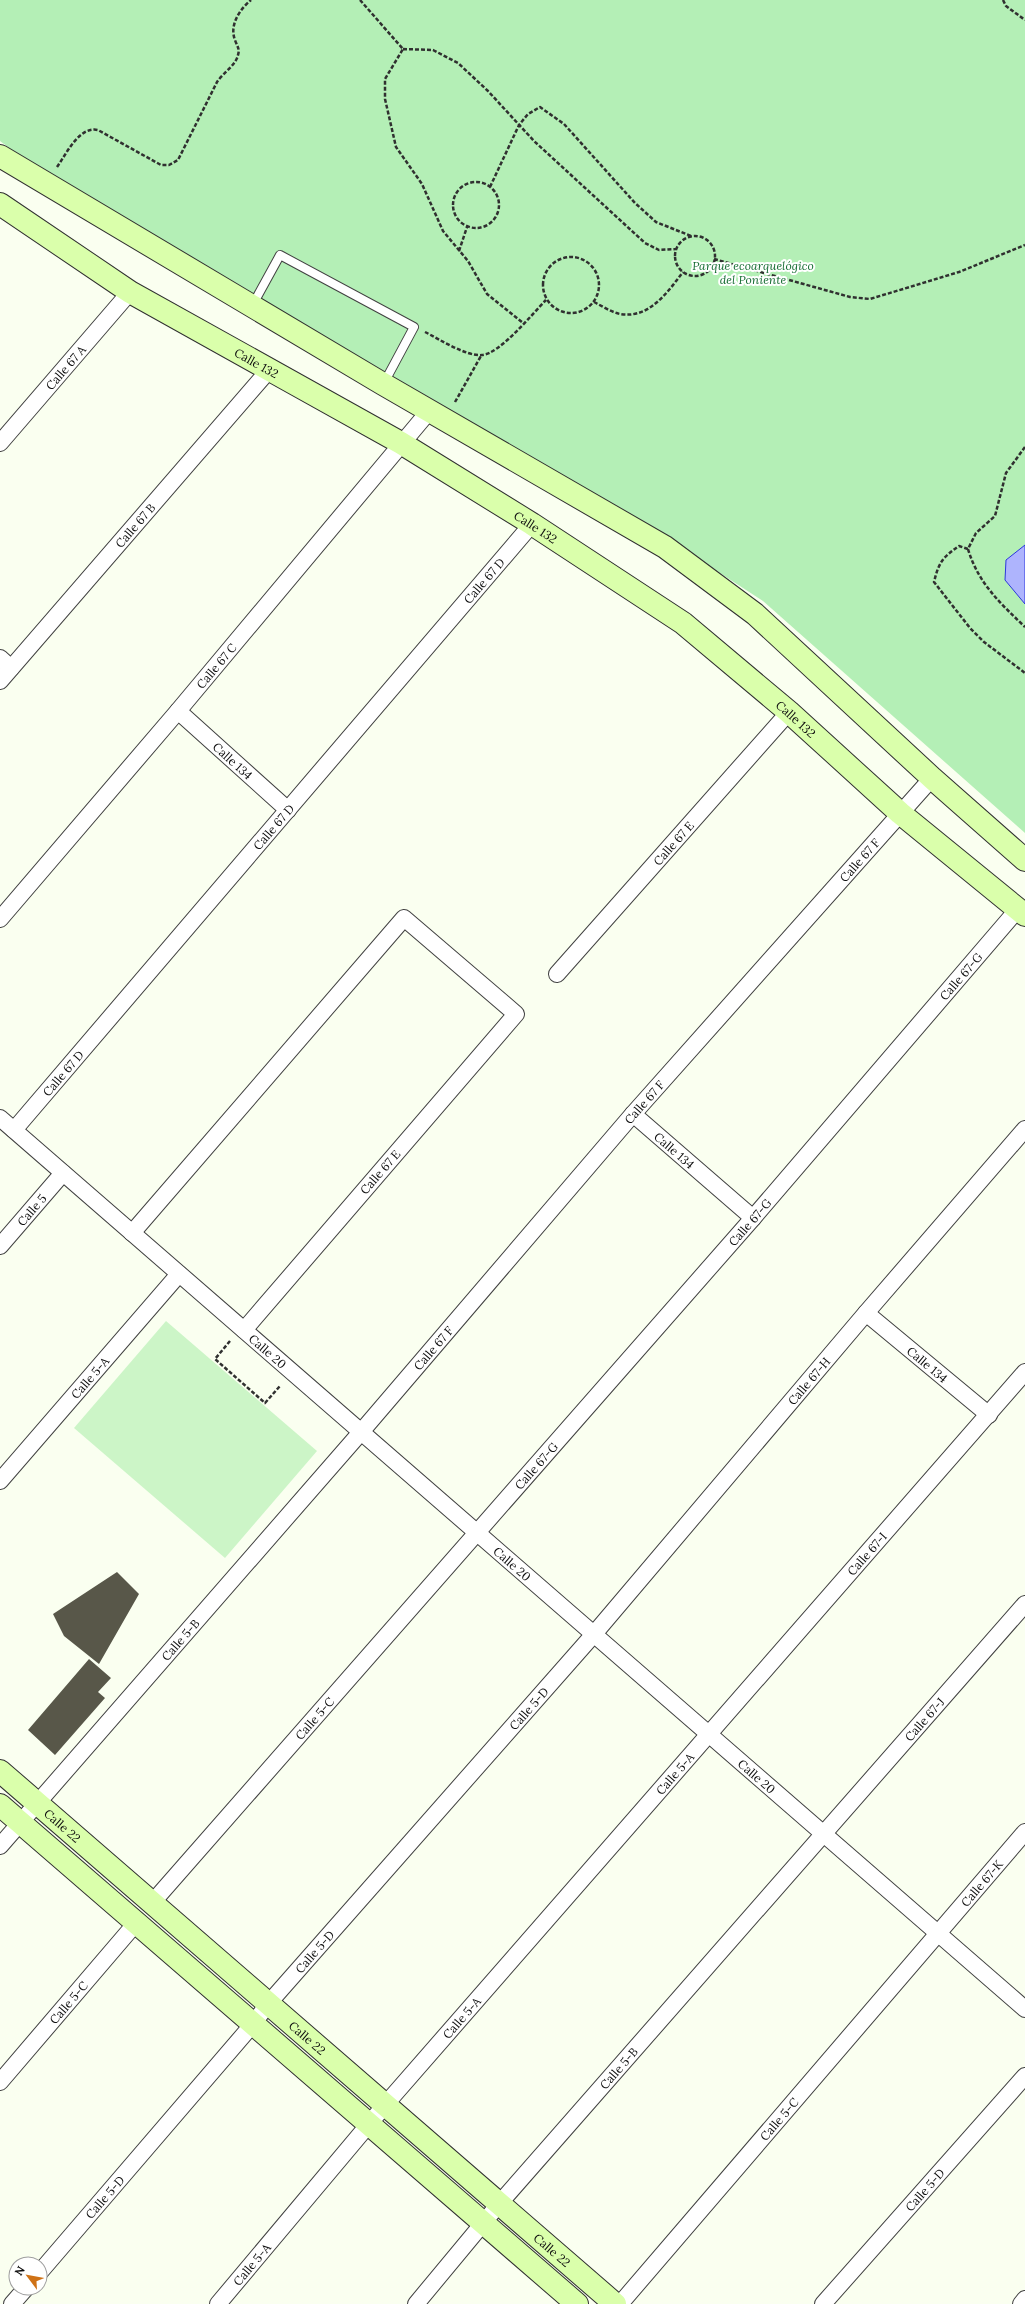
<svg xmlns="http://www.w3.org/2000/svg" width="1025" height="2304" viewBox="0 0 1025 2304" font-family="Lora,serif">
<rect width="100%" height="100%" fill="#fafff0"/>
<!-- green -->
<path fill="#b4efb6" d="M0,0h1025v833l-262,-232 -131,-85 -598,-349 -34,-26z"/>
<!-- pitch -->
<path fill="#ccf5c7" d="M166,1321l151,130 -92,107 -151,-130z"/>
<!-- water -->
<path fill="#aeb4fd" stroke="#2c36dc" d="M1025,545v59l-20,-24 1,-20z"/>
<!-- building -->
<path fill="#585749" d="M117,1572l22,22 -40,70 -35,-28 -11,-22z
M89,1659l22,19 -13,14 7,6 -50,57 -27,-25z"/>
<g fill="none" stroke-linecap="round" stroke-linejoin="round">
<!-- lane casing -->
<g stroke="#414141" stroke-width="10">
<path id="lane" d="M252,306l28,-51 134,72 -30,56"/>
</g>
<!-- street casing -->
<g stroke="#414141" stroke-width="18">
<g id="street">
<path id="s1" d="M0,443l130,-151"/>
<path d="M0,658l11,10"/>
<path id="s2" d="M0,681l269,-311"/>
<path id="s3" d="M178,711l110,99"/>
<path id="s4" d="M0,919l178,-208 252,-301"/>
<path id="s5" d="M557,974l232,-262"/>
<path id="s6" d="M633,1114l120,104"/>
<path id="s7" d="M0,1118l1025,891"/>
<path id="s8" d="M14,1130l518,-606"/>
<path d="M132,1233l272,-315 112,96 -272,316"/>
<path id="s9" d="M0,1246l63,-73"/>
<path id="s10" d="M866,1313l123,102"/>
<path id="s11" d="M0,1481l179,-207"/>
<path id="s12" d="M0,1846l361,-414 272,-318 299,-336"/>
<path id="s13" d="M152,1903l601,-685 265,-309"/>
<path id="s14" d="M0,2082l136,-159"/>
<path id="s15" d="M40,2272l213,-248 15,-20 326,-370 272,-321 159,-184"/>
<path d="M12,2304l14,-16"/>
<path id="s16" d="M218,2304l167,-199 640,-733"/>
<path id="s17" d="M416,2304l83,-100 526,-600"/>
<path id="s18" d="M620,2304l405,-472"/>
<path id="s19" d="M823,2304l202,-228"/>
<path d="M1021,2304l4,-5"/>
</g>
</g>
<!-- secondary casing -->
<g stroke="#303030" stroke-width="24">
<g id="secondary">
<path d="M0,156l383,228 282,163 90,67 177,164 93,82"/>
<path id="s20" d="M0,204l130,88 271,151 131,81 151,99 106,89 111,101 125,102"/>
<path id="s21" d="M0,1771l615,533"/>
<path d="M0,1805l577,499"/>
</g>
</g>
<!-- path -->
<path stroke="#303030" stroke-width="2.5" stroke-dasharray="4 2" stroke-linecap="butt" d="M360,0l43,49 -18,30v20l11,48 26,37 21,47 25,30 19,33 36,29
M1003,0l3,6 19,14
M403,49l30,1 25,13 30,28 46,50 111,102 14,7 17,-1
M57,167c10,-14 22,-41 41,-37l63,35h8l9,-5 39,-78c6,-9 19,-17 21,-27 2,-6 -1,-9 -3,-15 -6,-15 5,-31 16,-40
M453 205a23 23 0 1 1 46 0a23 23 0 1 1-46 0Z
M490,187l29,-62 9,-11 12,-7 24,17 71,79 21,19 35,14
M675 256a20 20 0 1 1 40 0a20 20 0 1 1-40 0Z
M459,251l8,-24
M543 285a28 28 0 1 1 56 0a28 28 0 1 1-56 0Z
M714,259l136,38 20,2 89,-27 66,-27
M594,302c8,4 17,10 26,12 29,5 47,-21 63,-42
M425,332c14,7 42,25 57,23 18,-1 51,-42 64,-55
M455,402l26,-46
M1025,447l-19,26 -11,43 -19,17 -8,16c10,34 32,54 57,78
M968,549l-9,-3c-17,12 -20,16 -25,36l36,46 14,14 41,31
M230,1341l-15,18 50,44 15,-17"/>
<!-- lane -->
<use href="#lane" stroke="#fff" stroke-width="8"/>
<!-- street -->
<use href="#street" stroke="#fff" stroke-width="16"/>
<!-- secondary -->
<use href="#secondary" stroke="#daffab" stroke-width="22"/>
</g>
<g text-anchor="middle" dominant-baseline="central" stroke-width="4" stroke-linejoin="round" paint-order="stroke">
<!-- park labels -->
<g font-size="12" font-style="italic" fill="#176e34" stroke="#fff">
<text x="753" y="265">Parque ecoarquelógico<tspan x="753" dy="14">del Poniente</tspan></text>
</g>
<!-- street labels -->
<g font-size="12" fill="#0e0e0e" stroke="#fff">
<text stroke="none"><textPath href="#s20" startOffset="302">Calle 132</textPath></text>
<text stroke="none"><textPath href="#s1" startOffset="100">Calle 67 A</textPath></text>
<text stroke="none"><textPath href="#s2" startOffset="206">Calle 67 B</textPath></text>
<text stroke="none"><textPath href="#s20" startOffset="626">Calle 132</textPath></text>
<text stroke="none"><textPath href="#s8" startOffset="723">Calle 67 D</textPath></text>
<text stroke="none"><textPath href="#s4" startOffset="333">Calle 67 C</textPath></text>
<text stroke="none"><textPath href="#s20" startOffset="950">Calle 132</textPath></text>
<text stroke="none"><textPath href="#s3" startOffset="74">Calle 134</textPath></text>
<text stroke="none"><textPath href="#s8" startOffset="399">Calle 67 D</textPath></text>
<text stroke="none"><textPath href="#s5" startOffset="175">Calle 67 E</textPath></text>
<text stroke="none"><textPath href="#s12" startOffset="1308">Calle 67 F</textPath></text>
<text stroke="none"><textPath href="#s13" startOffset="1230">Calle 67-G</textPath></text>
<text stroke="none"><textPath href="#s8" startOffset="75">Calle 67 D</textPath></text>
<text stroke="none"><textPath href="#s12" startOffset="984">Calle 67 F</textPath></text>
<text stroke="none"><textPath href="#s6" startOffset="55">Calle 134</textPath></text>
<text transform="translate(380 1172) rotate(-49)">Calle 67 E</text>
<text stroke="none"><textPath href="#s9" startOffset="48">Calle 5</textPath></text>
<text stroke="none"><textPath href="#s13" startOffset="906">Calle 67-G</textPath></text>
<text stroke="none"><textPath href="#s12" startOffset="660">Calle 67 F</textPath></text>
<text stroke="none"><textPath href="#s7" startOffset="355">Calle 20</textPath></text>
<text stroke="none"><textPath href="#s10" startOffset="80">Calle 134</textPath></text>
<text stroke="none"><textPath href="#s11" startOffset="137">Calle 5-A</textPath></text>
<text stroke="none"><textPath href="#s15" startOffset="1177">Calle 67-H</textPath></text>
<text stroke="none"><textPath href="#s13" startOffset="582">Calle 67-G</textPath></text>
<text stroke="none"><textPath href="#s16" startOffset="992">Calle 67-I</textPath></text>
<text stroke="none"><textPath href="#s7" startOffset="679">Calle 20</textPath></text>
<text stroke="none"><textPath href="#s12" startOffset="274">Calle 5-B</textPath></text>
<text stroke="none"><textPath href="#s15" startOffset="746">Calle 5-D</textPath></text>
<text stroke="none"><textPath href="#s13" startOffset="246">Calle 5-C</textPath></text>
<text stroke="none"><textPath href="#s17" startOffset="775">Calle 67-J</textPath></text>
<text stroke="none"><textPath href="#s16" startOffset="700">Calle 5-A</textPath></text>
<text stroke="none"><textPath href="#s7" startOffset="1003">Calle 20</textPath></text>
<text stroke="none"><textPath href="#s21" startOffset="83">Calle 22</textPath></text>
<text stroke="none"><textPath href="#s18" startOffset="555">Calle 67-K</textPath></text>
<text stroke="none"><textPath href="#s15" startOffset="422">Calle 5-D</textPath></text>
<text stroke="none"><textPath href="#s14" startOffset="105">Calle 5-C</textPath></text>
<text stroke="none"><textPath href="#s16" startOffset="376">Calle 5-A</textPath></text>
<text stroke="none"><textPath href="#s21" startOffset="407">Calle 22</textPath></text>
<text stroke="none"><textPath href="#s17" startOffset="311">Calle 5-B</textPath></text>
<text stroke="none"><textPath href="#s18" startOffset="244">Calle 5-C</textPath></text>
<text stroke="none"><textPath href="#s19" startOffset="153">Calle 5-D</textPath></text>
<text stroke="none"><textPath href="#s15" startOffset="99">Calle 5-D</textPath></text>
<text stroke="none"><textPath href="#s21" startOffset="731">Calle 22</textPath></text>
<text stroke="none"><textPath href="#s16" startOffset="52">Calle 5-A</textPath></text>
</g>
</g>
<!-- north arrow -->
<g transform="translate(28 2276) rotate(302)"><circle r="19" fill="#ffffff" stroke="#9f9f9f"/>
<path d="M0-3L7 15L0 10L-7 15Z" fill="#cf7216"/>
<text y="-6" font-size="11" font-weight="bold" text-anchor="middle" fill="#0e0e0e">N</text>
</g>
</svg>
